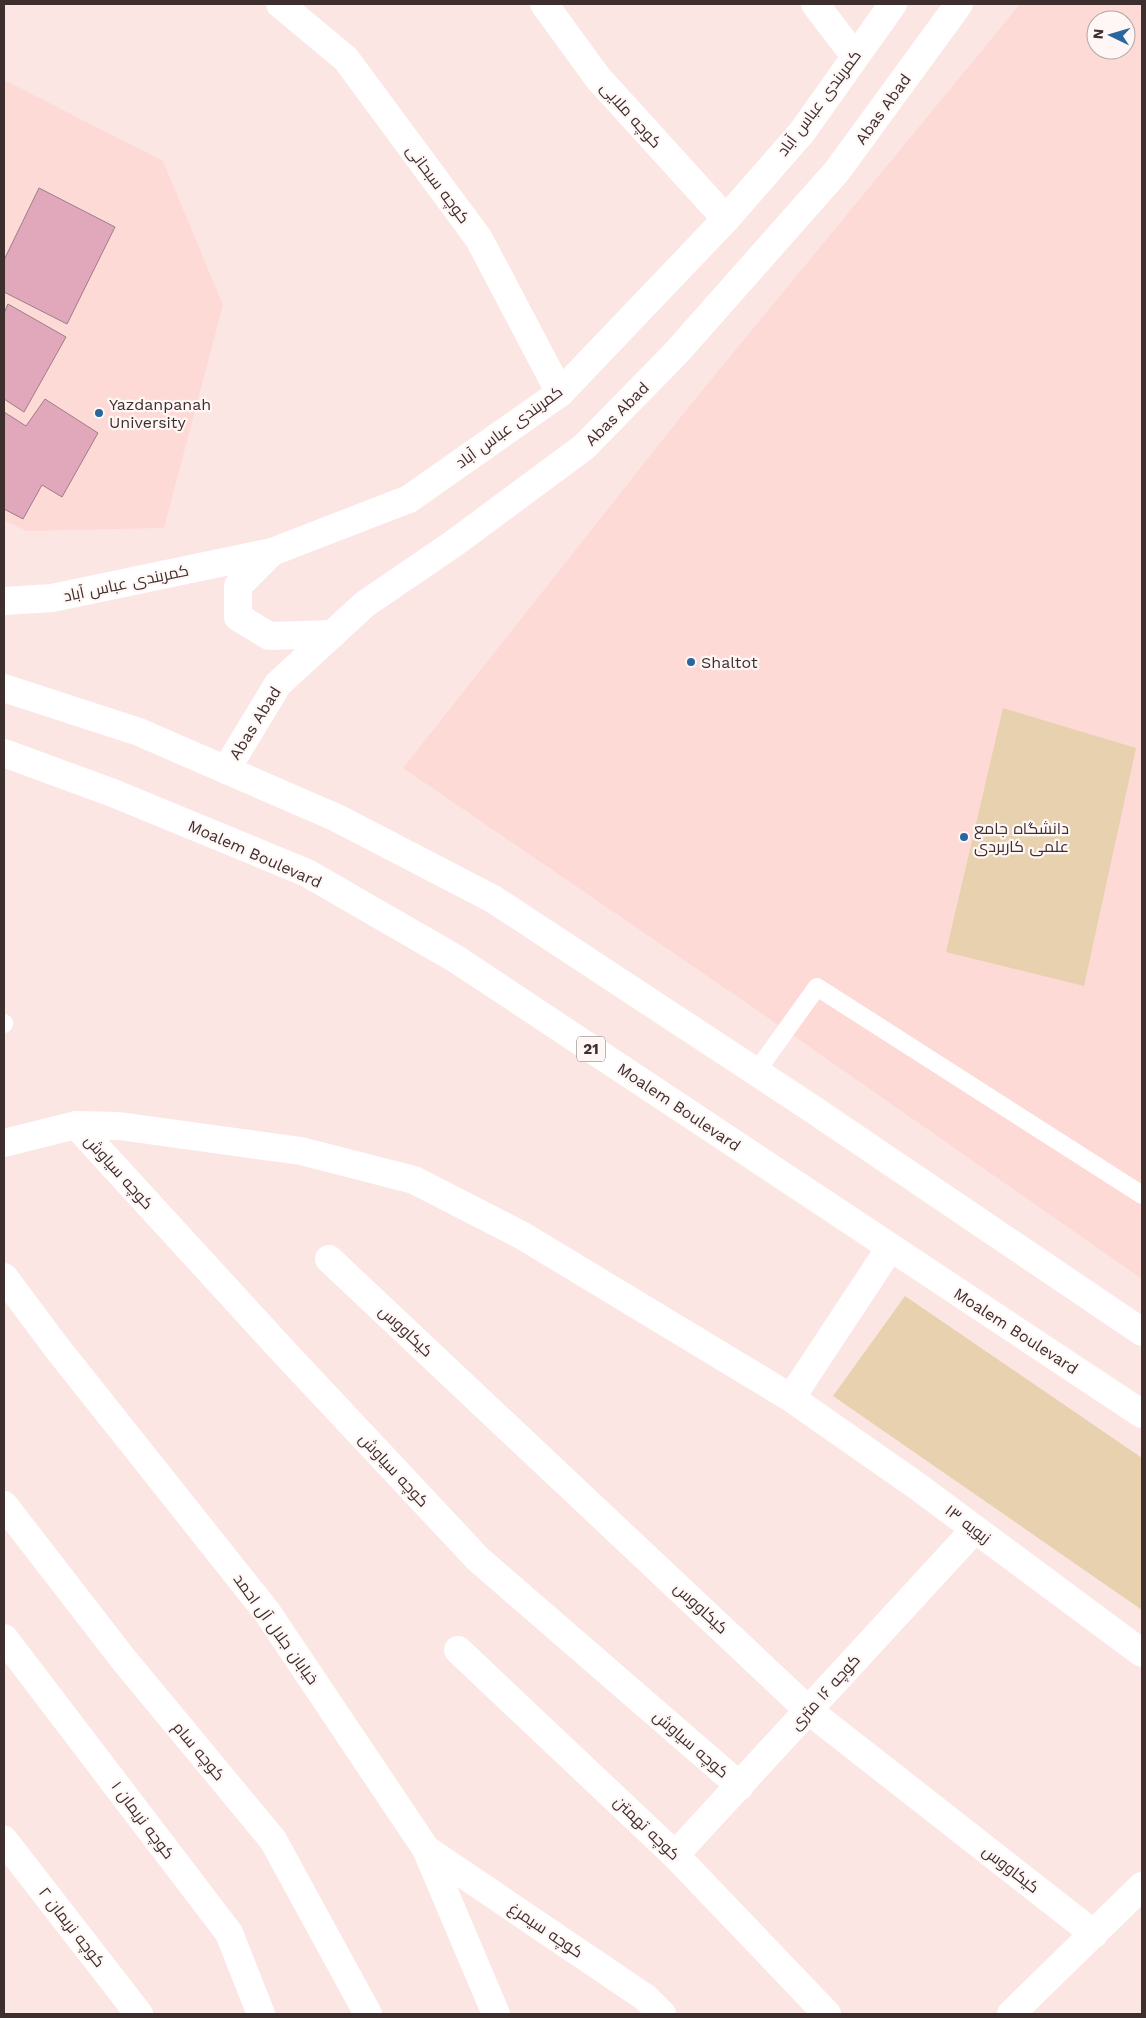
<svg xmlns="http://www.w3.org/2000/svg" width="1146" height="2018" viewBox="0 0 1146 2018" font-family="'Work Sans',Cairo,sans-serif">
<rect width="100%" height="100%" fill="#fce6e4"/>
<!-- built -->
<path fill="#fedad7" fill-rule="evenodd" d="M1020,4h122v1275l-394,-275 -345,-236 284,-359zM1096,20h30v30h-30z
M4,80l159,81 60,144 -59,223 -137,3 -23,-10z"/>
<!-- park -->
<path fill="#e7d1af" d="M1003,708l133,40 -52,238 -138,-34z
M905,1296l237,162v152l-309,-214z"/>
<!-- building -->
<path fill="#e1a7bb" stroke="#9c7d87" d="M39,188l76,39 -48,97 -63,-32v-32z
M8,304l58,33 -42,75 -20,-13v-86z
M45,399l53,34 -36,64 -20,-12 -19,34 -19,-10v-97l22,14z"/>
<g fill="none" stroke-linecap="round" stroke-linejoin="round">
<!-- lane -->
<path stroke="#fff" stroke-width="18" d="M4,1023v1
M756,1072l61,-85 325,208"/>
<!-- street -->
<path stroke="#fff" stroke-width="28" d="M280,4l66,55 133,180 81,154
M544,4l54,74 128,141
M815,4l39,51
M76,1125l208,227 194,207 262,227
M4,1143l72,-18 43,1 182,25 113,29 109,56 268,162 126,88 225,167
M329,1259l479,451 286,224
M4,1277l53,71 210,264 159,237 70,165
M791,1398l99,-150
M4,1505l120,155 149,180 95,174
M4,1638l225,295 32,81
M458,1650l217,205 152,159
M4,1840l135,174
M426,1849l220,149 16,16
M675,1855l300,-326
M1011,2014l131,-128"/>
<!-- secondary -->
<path stroke="#fff" stroke-width="28" d="M272,552l-34,34v31l31,19 64,-2
M4,601l48,-3 220,-46 137,-53 151,-106 166,-174 76,-87 91,-128
M226,770l52,-86 87,-80 88,-60 131,-97 92,-94 161,-182 122,-167"/>
<!-- primary -->
<path stroke="#fff" stroke-width="28" d="M4,688l135,44 198,86 156,81 318,209 331,224
M4,753l109,40 194,80 149,86 686,455"/>
</g>
<!-- markers -->
<g fill="#29679e" stroke="#fff7f6" stroke-width="2">
<circle cx="99" cy="413" r="5"/>
<circle cx="691" cy="662" r="5"/>
<circle cx="964" cy="837" r="5"/>
</g>
<g text-anchor="middle" dominant-baseline="central" stroke-width="4.5" stroke-linejoin="round" paint-order="stroke">
<!-- shield labels -->
<rect fill="#fff7f6" stroke="#776b6a" stroke-width="1" x="577" y="1036.5" width="28" height="25" rx="4"/>
<g font-size="15" font-weight="bold" fill="#3d2f2e">
<text x="591" y="1049">21</text>
</g>
<!-- street labels -->
<g font-size="16" fill="#3d2f2e" stroke="#fff7f6">
<text transform="translate(819 103) rotate(-53)">کمربندی عباس آباد</text>
<text transform="translate(883 109) rotate(-54)">Abas Abad</text>
<text transform="translate(631 115) rotate(48)">کوچه ملایی</text>
<text transform="translate(438 184) rotate(53)">کوچه سبحانی</text>
<text transform="translate(617 414) rotate(-45)">Abas Abad</text>
<text transform="translate(509 427) rotate(-36)">کمربندی عباس آباد</text>
<text transform="translate(126 583) rotate(-12)">کمربندی عباس آباد</text>
<text transform="translate(255 723) rotate(-58)">Abas Abad</text>
<text transform="translate(255 854) rotate(24)">Moalem Boulevard</text>
<text transform="translate(679 1107) rotate(34)">Moalem Boulevard</text>
<text transform="translate(119 1172) rotate(48)">کوچه سیاوش</text>
<text transform="translate(406 1331) rotate(43)">کیکاووس</text>
<text transform="translate(1016 1331) rotate(33)">Moalem Boulevard</text>
<text transform="translate(394 1470) rotate(47)">کوچه سیاوش</text>
<text transform="translate(968 1524) rotate(37)">زیویه ۱۳</text>
<text transform="translate(701 1608) rotate(43)">کیکاووس</text>
<text transform="translate(276 1629) rotate(54)">خیابان جلال آل احمد</text>
<text transform="translate(825 1692) rotate(-48)">کوچه ۱۶ متری</text>
<text transform="translate(691 1744) rotate(41)">کوچه سیاوش</text>
<text transform="translate(199 1751) rotate(50)">کوچه سام</text>
<text transform="translate(143 1820) rotate(53)">کوچه نریمان ۱</text>
<text transform="translate(647 1828) rotate(44)">کوچه تهمتن</text>
<text transform="translate(1011 1869) rotate(38)">کیکاووس</text>
<text transform="translate(72 1927) rotate(52)">کوچه نریمان ۲</text>
<text transform="translate(546 1930) rotate(34)">کوچه سیمرغ</text>
</g>
<!-- poi labels -->
<g font-size="16" fill="#3d2f2e" stroke="#fff7f6" text-anchor="start">
<text x="109" y="404">Yazdanpanah<tspan x="109" dy="18">University</tspan></text>
<text x="701" y="662">Shaltot</text>
<text x="974" y="828">دانشگاه جامع<tspan x="974" dy="18">علمی کاربردی</tspan></text>
</g>
</g>
<!-- border -->
<rect width="1146" height="2018" fill="none" stroke="#3d2f2e" stroke-width="10"/>
<!-- north arrow -->
<g transform="translate(1111 35) rotate(275)"><circle r="24" fill="#fff7f6" stroke="#b1a7a6"/>
<path d="M0-4L9 19L0 12L-9 19Z" fill="#29679e"/>
<text y="-8" font-size="14" font-weight="bold" text-anchor="middle" fill="#3d2f2e">N</text>
</g>
</svg>
